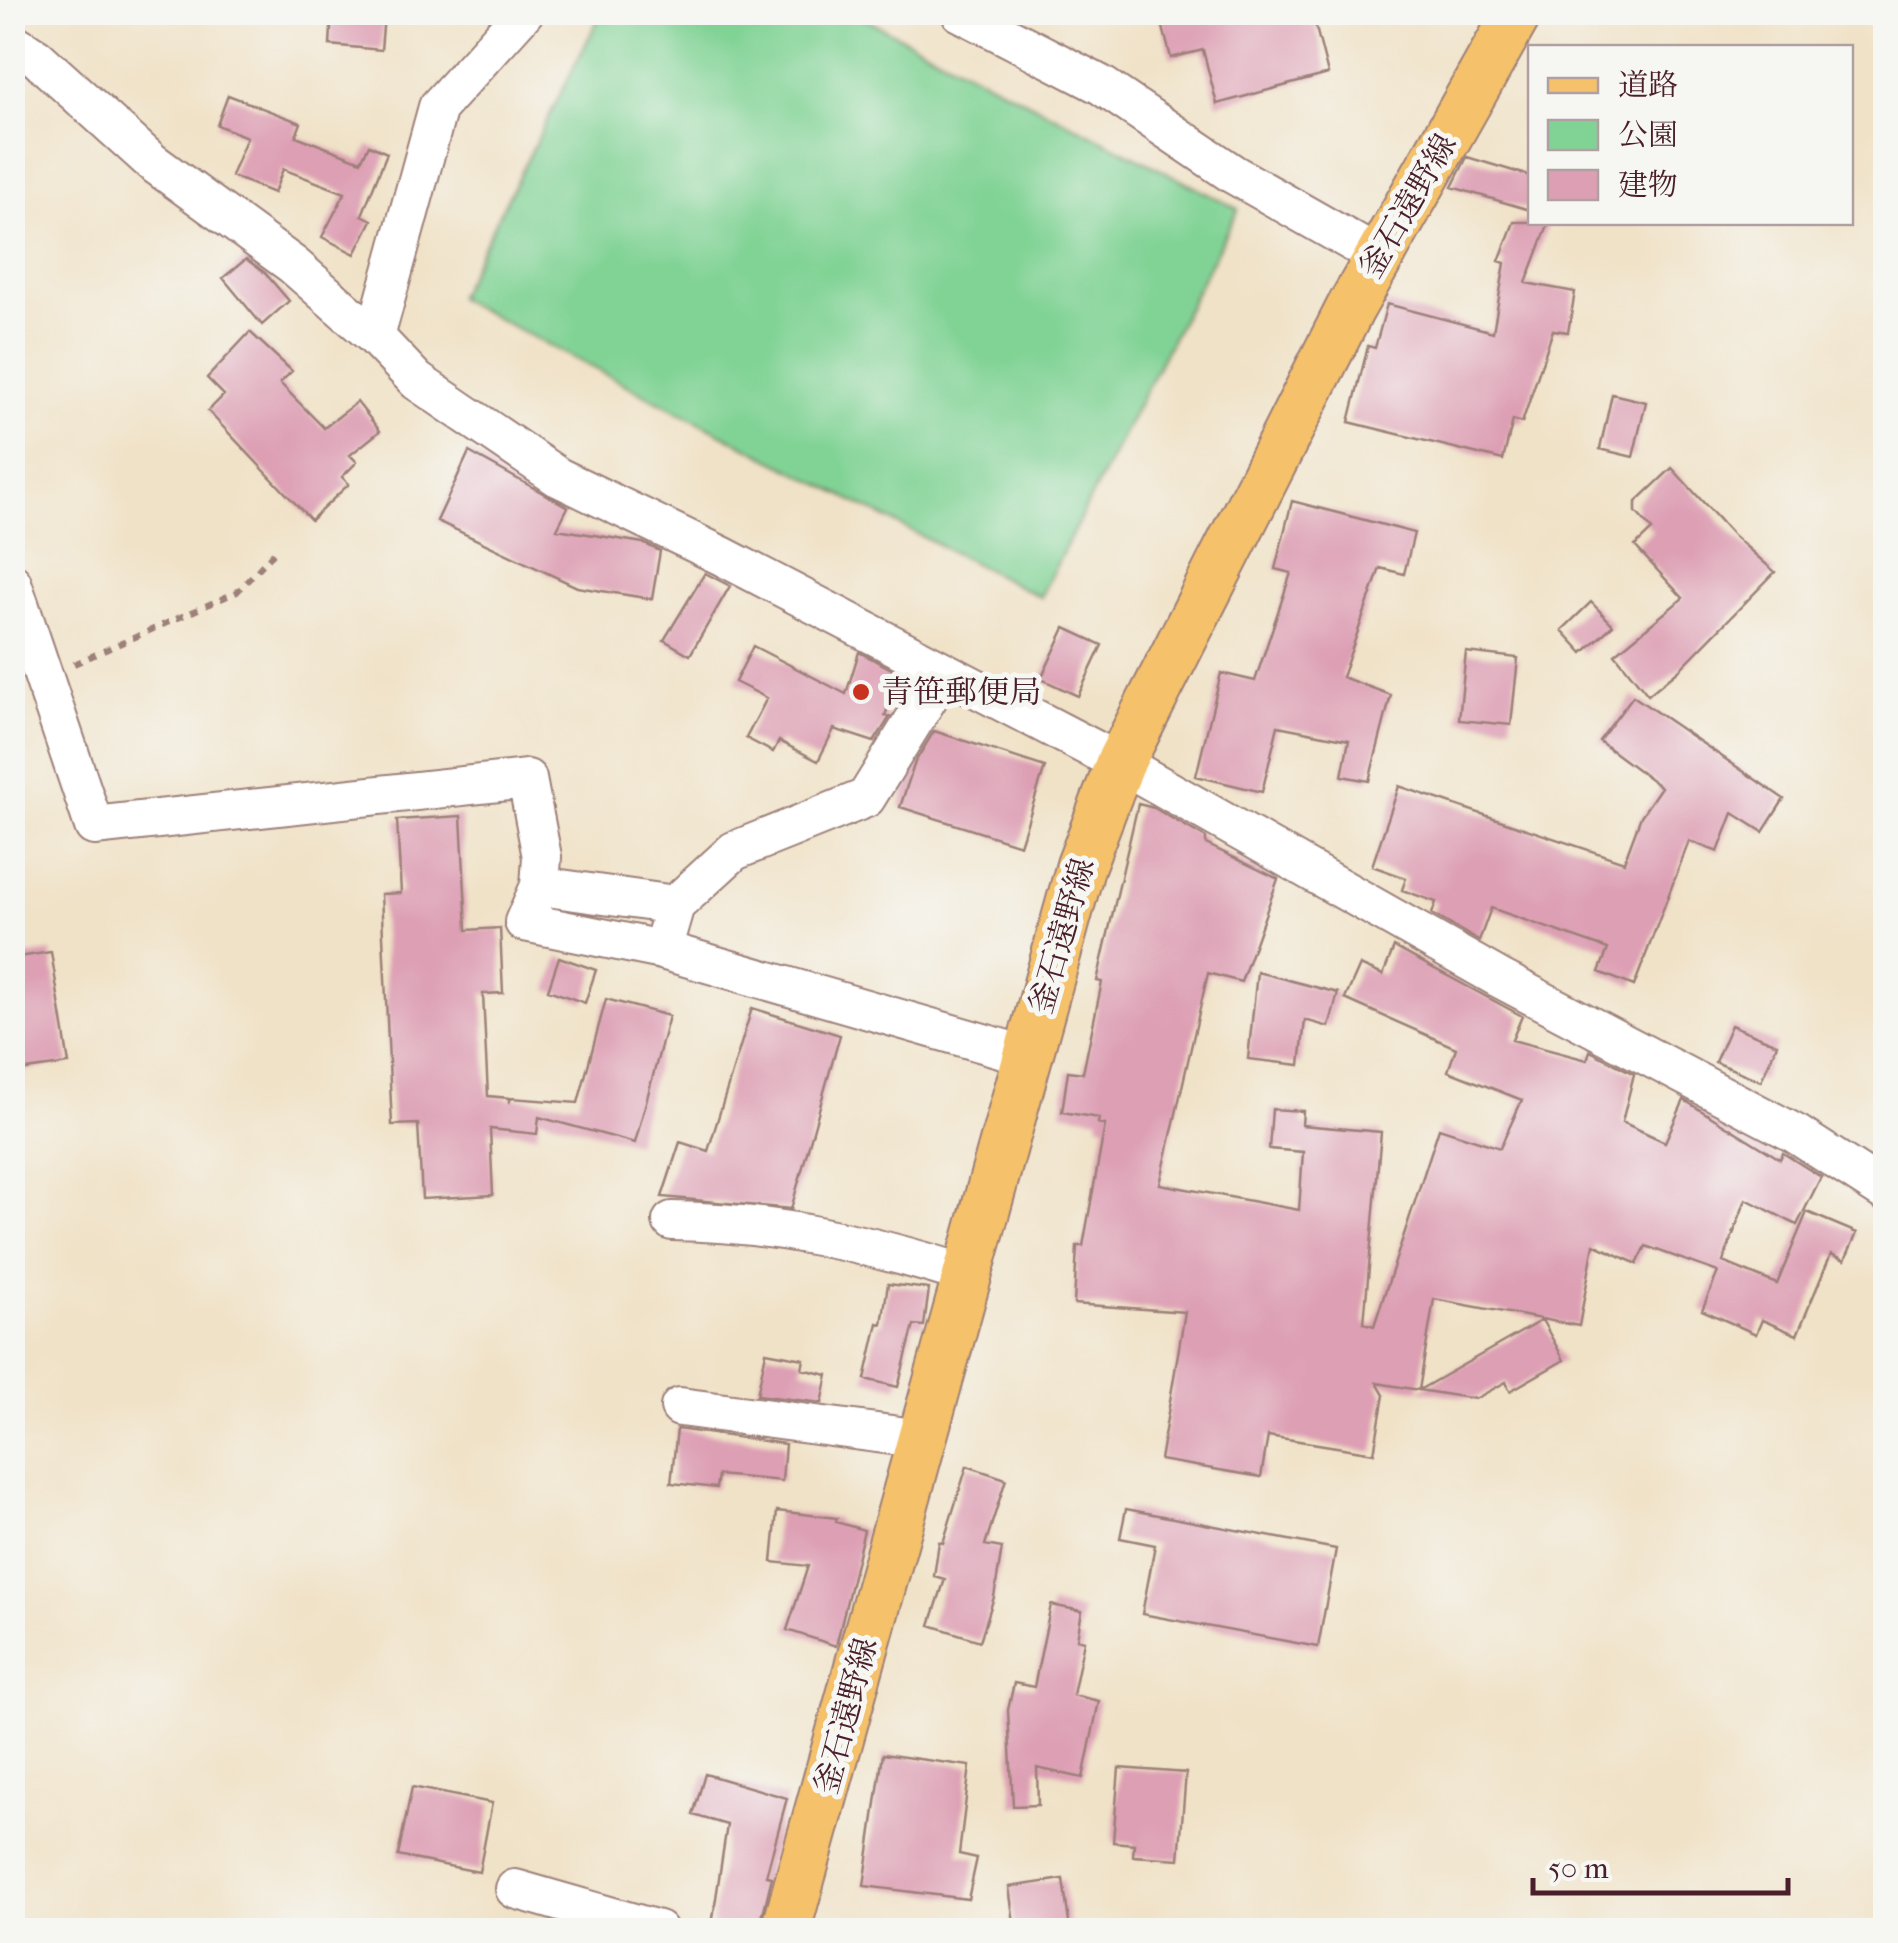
<svg xmlns="http://www.w3.org/2000/svg" width="1898" height="1943" viewBox="0 0 1898 1943" font-family="'IM FELL French Canon','Noto Serif JP',serif">
<rect width="100%" height="100%" fill="#f6f6f2"/>
<filter id="ink" filterUnits="userSpaceOnUse"><feTurbulence type="fractalNoise" baseFrequency=".01" numOctaves="2"/><feDisplacementMap in="SourceGraphic" scale="20" xChannelSelector="R" yChannelSelector="G"/><feConvolveMatrix kernelMatrix="1 2 1 2 8 2 1 2 1" color-interpolation-filters="sRGB"/></filter>
<filter id="wash" filterUnits="userSpaceOnUse"><feTurbulence type="fractalNoise" baseFrequency=".0048" numOctaves="4" result="noise"/><feDisplacementMap in="SourceGraphic" scale="40" xChannelSelector="R" yChannelSelector="G"/><feGaussianBlur stdDeviation="2.25" result="paint"/><feColorMatrix in="noise" values="0 0 0 0 0 0 0 0 0 0 0 0 0 0 0 0 0 1.4 0 .05"/><feComposite in="paint" operator="in"/></filter>
<g filter="url(#wash)">
<rect width="100%" height="100%" fill="#f0e2c7"/>
<!-- green -->
<path fill="#81d395" stroke="#667960" stroke-width="2.5" d="M602,12l251,1 385,196 -198,388 -583,-299z"/>
<g id="blocks">
<!-- building -->
<path fill="#dd9fb4" d="M332,12l52,3 -3,35 -51,-5z
M1159,12h153l16,62 -111,30 -14,-54 -32,8z
M228,95l73,28 -5,13 65,25 8,-16 18,8 -25,62 10,5 -17,34 -33,-17 23,-44 -62,-24 -9,24 -43,-17 16,-39 -30,-12z
M1467,157l63,19v34l-78,-23z
M1514,222h35l-23,61 49,9 -7,40 -15,-2 -31,93 -9,-3 -10,40 -154,-38 19,-76 7,2 12,-44 106,28 12,-69 -6,-2z
M246,259l19,14 24,28 -27,24 -39,-47z
M250,332l42,39 -12,12 44,45 33,-26 23,29 -30,24 7,7 -15,15 7,7 -38,36 -103,-109 16,-16 -17,-17z
M1612,394l34,8 -13,55 -33,-8z
M469,452l99,55 -11,22 86,14 17,8 -8,48 -75,-12 -140,-66z
M1672,468l61,67 42,37 -95,97 -32,26 -33,-41 68,-56 -48,-52 17,-16 -16,-18v-10z
M1292,501l122,32 -10,41 -24,-6 -38,109 49,18 -22,86 -27,-5 7,-36 -71,-14 -16,66 -66,-16 25,-103 34,8 36,-108 -16,-4z
M705,573l25,13 -40,69 -26,-15z
M1591,602l22,23 -30,28 -21,-23z
M1065,628l37,17 -24,51 -37,-17z
M753,646l93,48 13,-42 40,21 -14,43 5,1 -16,25 -40,-13 -16,32 -39,-20 -6,11 -27,-14 21,-40 -32,-16z
M1466,652l52,6 -7,67 -52,-5z
M1633,696l151,103 -21,33 -30,-19 -15,39 -29,-11 -55,145 -35,-14 9,-23 -117,-41 -12,33 -47,-27 4,-12 -34,-12 4,-12 -34,-12 27,-80 225,76 17,-46 20,-29 -62,-46z
M934,731l111,36 -25,78 -120,-38 15,-45z
M1138,804l16,4 52,30v6l72,35 -37,103 -33,-9 -48,211 139,26 4,-58 -34,-3 3,-40 31,2 -1,14 79,7 -17,191 10,3 65,-198 61,20 22,-48 -74,-29 8,-23 -111,-49 15,-34 23,10 11,-28 128,69 -10,24 75,20 3,-9 44,23 -12,48 43,20 19,-42 96,59 3,-6 38,24 -24,48 -51,-26 -23,63 54,22 30,-72 50,21 -12,27 -14,-6 -34,81 -35,-15 -6,14 -54,-24 16,-38 -72,-26 -9,18 -43,-20 -15,82 -145,-27 -15,91 -42,-7 7,12 -10,58 -106,-17 -7,41 -101,-17 25,-148 -111,-8 3,-58h6l22,-121 -7,-2 1,-5 -37,-6 6,-41 15,2 19,-91 -5,-1z
M461,816l6,114 33,-2 3,65 -20,1 5,102 21,2v5l2,-5 67,5 28,-104 63,17 -34,127 -96,-26 -2,17 -47,-5 3,66 -71,4 -4,-75 -26,1 -11,-231 20,-1 -4,-73z
M51,952l18,112 -57,8v-114z
M559,957l37,13 -11,33 -37,-13z
M1257,972l81,21 -9,34 -24,-7 -5,45 -52,-6z
M752,1008l88,27 -49,174 -129,-12 18,-55 28,9z
M1731,1025l46,19 -16,37 -46,-19z
M888,1284l41,5 -5,37 -10,-1 -16,62 -33,-8 13,-56 4,1z
M1542,1320l22,40 -54,31 -4,-9 -31,17 -56,-9z
M766,1352l38,7 -2,10 26,6 -6,28 -65,-8z
M677,1429l108,15 -3,37 -64,-6 -2,13 -45,-5z
M967,1466l39,13 -21,66 17,3 -8,49 -14,44 -50,-16 15,-46 -11,-3 5,-34 4,1z
M1126,1509l210,40 -18,98 -176,-33 13,-69 -35,-7z
M777,1511l60,7 -1,4 28,8 -28,116 -49,-16 21,-64 -36,-4z
M1051,1605l31,6 -5,28 7,2 -11,54 26,6 -16,77 -46,-10 1,37 -25,1 -5,-96 6,-27 20,4z
M883,1754l87,12 -11,88 18,4 -9,41 -104,-13z
M1119,1768l67,5 -7,86 -46,-3 1,-12 -21,-2z
M705,1774l82,24 -21,78 6,1 -13,53 -47,-5 15,-100 -34,-10z
M412,1787l80,16 -13,69 -81,-16z
M1063,1879l7,51h-55l-6,-43z"/>
</g>
</g>
<g filter="url(#ink)">
<use href="#blocks" fill-opacity="0" stroke="#9d8079" stroke-width="2.5"/>
<g fill="none" stroke-linecap="round" stroke-linejoin="round">
<!-- minor casing -->
<g stroke="#9d8079" stroke-width="42">
<path id="minor" d="M960,12l141,73 132,89 146,83
M12,42l24,15 116,105 141,103 82,72 42,44 141,96 164,79 398,207 379,215 297,156 90,58
M375,337l63,-230 86,-95
M12,583l82,243 433,-47 15,78 -2,29 135,19 59,-54 132,-53 78,-126
M540,886l-16,36 138,28
M675,905l-13,45 366,106
M672,1221c101,1 199,23 296,54
M680,1407l242,32
M515,1889l143,41"/>
</g>
<!-- major casing -->
<g stroke="#9d8079" stroke-width="52">
<path id="major" d="M786,1930l295,-1065 39,-102 230,-454 168,-297"/>
</g>
<!-- path -->
<path stroke="#9d8079" stroke-width="6" stroke-dasharray="8 8" stroke-linecap="butt" d="M74,664l163,-72 41,-44"/>
<!-- minor -->
<use href="#minor" stroke="#fff" stroke-width="38"/>
<!-- major -->
<use href="#major" stroke="#f5c16b" stroke-width="48"/>
</g>
</g>
<!-- markers -->
<circle fill="#c8321e" stroke="#f6f6f2" stroke-width="4" cx="861" cy="692" r="10"/>
<g text-anchor="middle" dominant-baseline="central" stroke-width="10" stroke-linejoin="round" paint-order="stroke">
<!-- street labels -->
<g font-size="32" fill="#4a1f2b" stroke="#f6f6f2">
<text transform="translate(1408 206) rotate(-60)">釜石遠野線</text>
<text transform="translate(1062 936) rotate(-74)">釜石遠野線</text>
<text transform="translate(846 1716) rotate(-75)">釜石遠野線</text>
</g>
<!-- poi labels -->
<g font-size="32" fill="#4a1f2b" stroke="#f6f6f2" text-anchor="start">
<text x="881" y="692">青笹郵便局</text>
</g>
</g>
<!-- margin -->
<rect width="1898" height="1943" fill="none" stroke="#f6f6f2" stroke-width="50"/>
<!-- legend -->
<rect x="1528" y="45" width="325" height="180" fill="#f6f6f2" stroke="#b1a0a2" stroke-width="2.5"/>
<rect x="1548" y="78" width="50" height="15" fill="#f5c16b" stroke="#b1a0a2" stroke-width="2.5"/>
<text x="1618" y="95" font-size="30" fill="#4a1f2b">道路</text>
<rect x="1548" y="120" width="50" height="30" fill="#81d395" stroke="#b1a0a2" stroke-width="2.5"/>
<text x="1618" y="145" font-size="30" fill="#4a1f2b">公園</text>
<rect x="1548" y="170" width="50" height="30" fill="#dd9fb4" stroke="#b1a0a2" stroke-width="2.5"/>
<text x="1618" y="195" font-size="30" fill="#4a1f2b">建物</text>
<!-- scale -->
<path d="M1533 1878v15h255v-15" fill="none" stroke="#4a1f2b" stroke-width="5"/>
<text x="1548" y="1878" font-size="30" fill="#4a1f2b" stroke="#f6f6f2" stroke-width="8" paint-order="stroke">50 m</text>
</svg>
